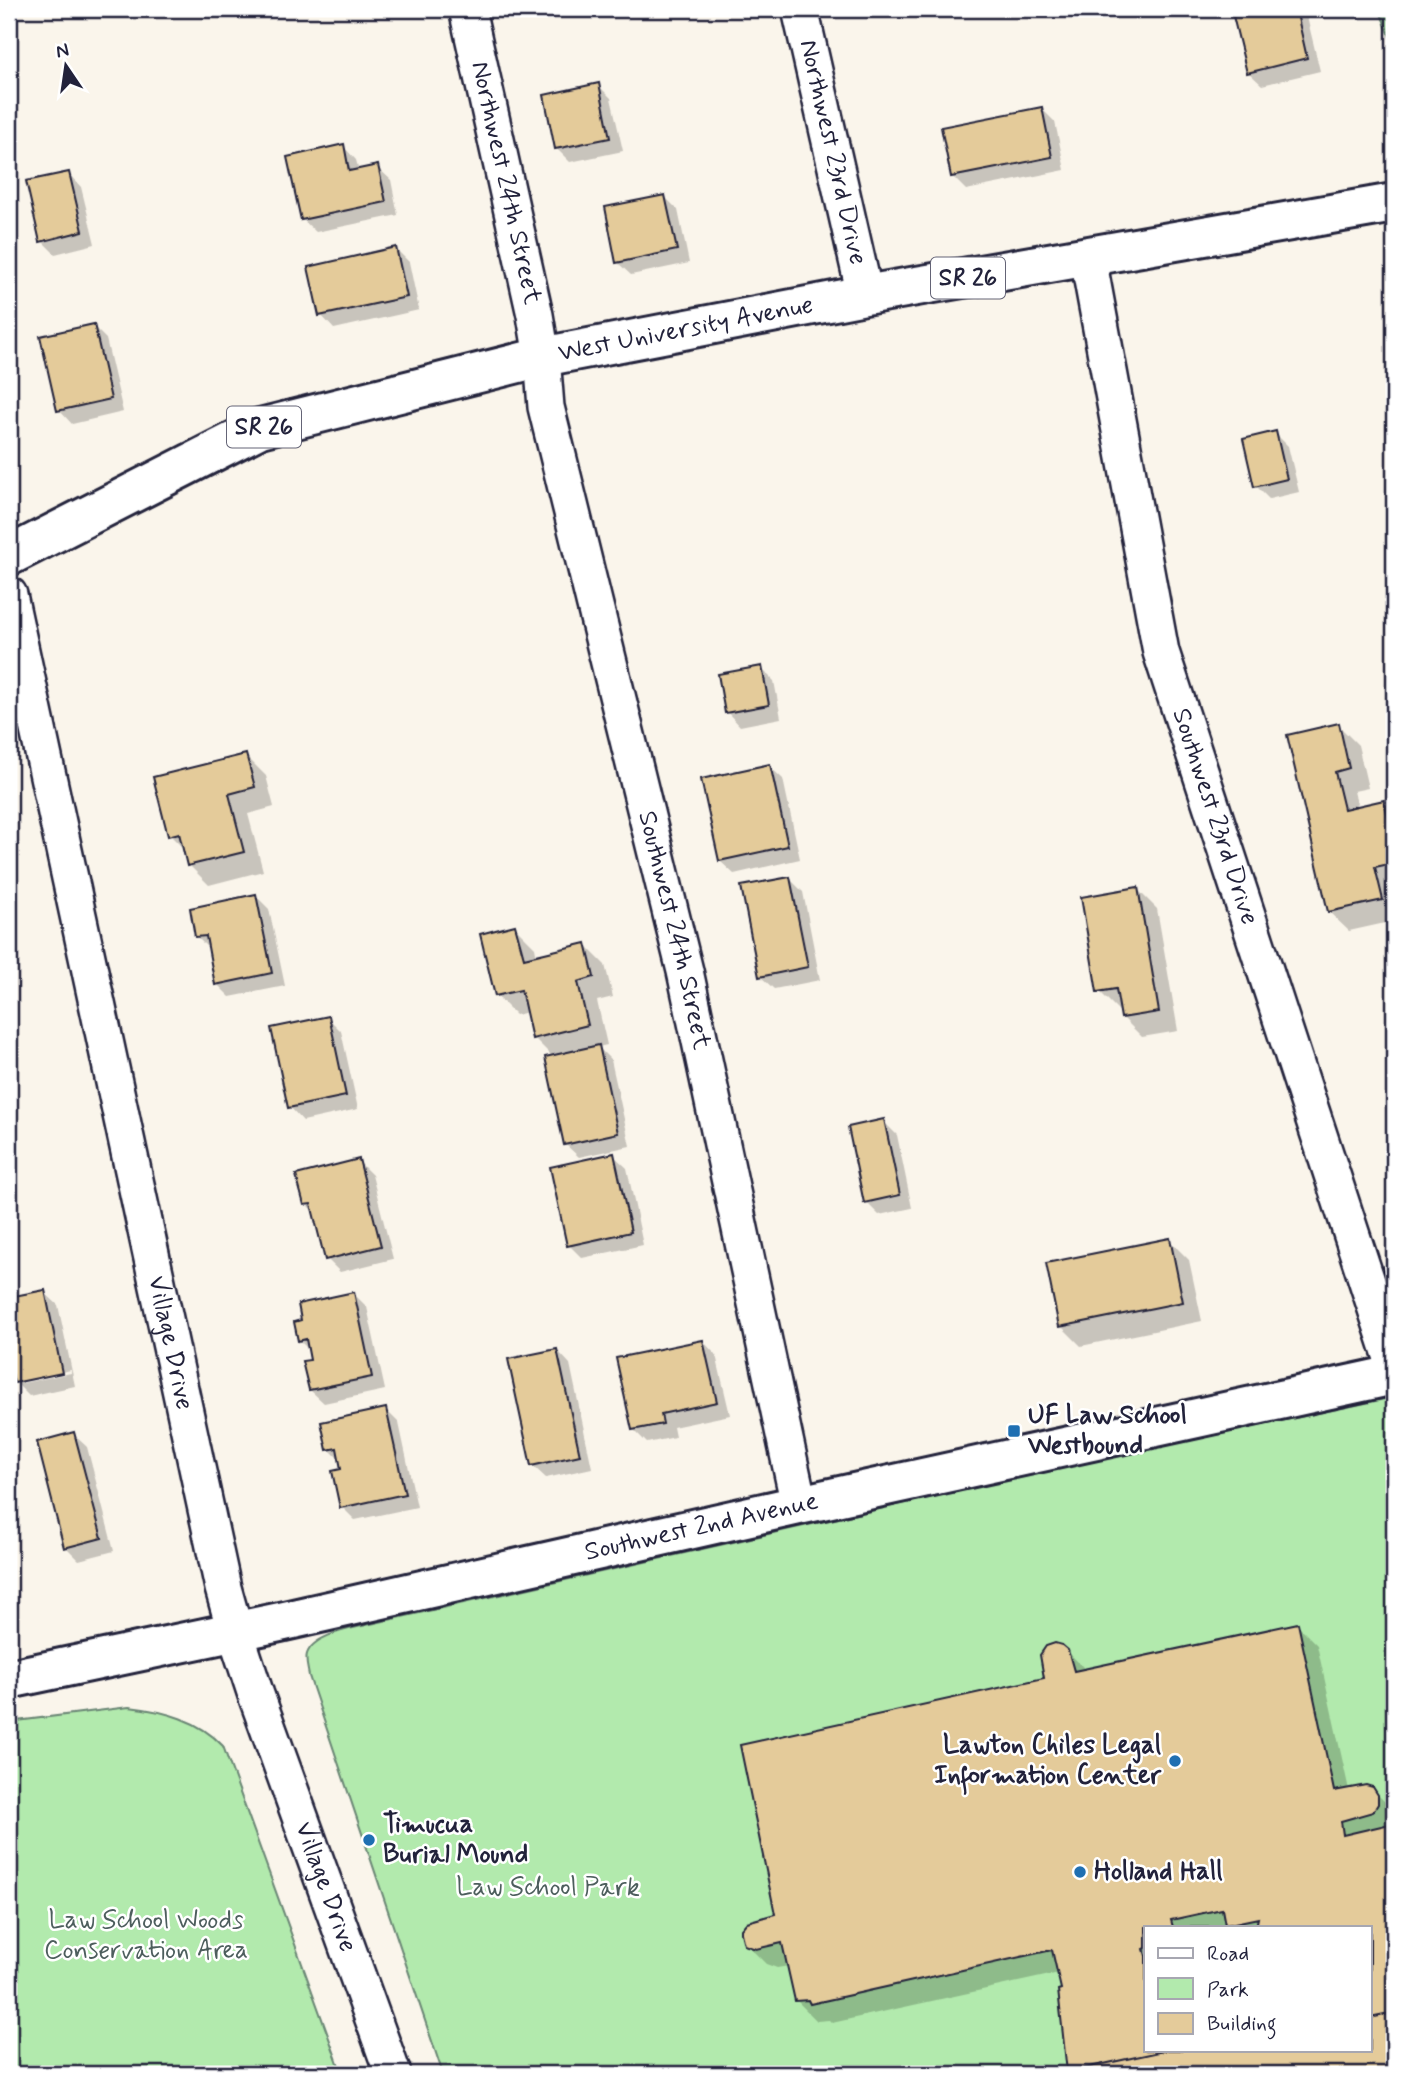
<svg xmlns="http://www.w3.org/2000/svg" width="1403" height="2083" viewBox="0 0 1403 2083" font-family="Mynerve,sans-serif">
<rect width="100%" height="100%" fill="#faf5eb"/>
<filter id="ink" filterUnits="userSpaceOnUse"><feTurbulence type="fractalNoise" baseFrequency=".0143" numOctaves="2"/><feDisplacementMap in="SourceGraphic" scale="14" xChannelSelector="R" yChannelSelector="G"/><feConvolveMatrix kernelMatrix="1 2 1 2 8 2 1 2 1" color-interpolation-filters="sRGB"/></filter>
<g filter="url(#ink)">
<!-- green -->
<path fill="#b2eaad" stroke="#6a8674" stroke-width="2" fill-rule="evenodd" d="M1379,9h15v37z
M1394,1397v677h-951l-134,-398c-1,-7 -4,-16 -2,-22 6,-19 43,-25 59,-29l703,-159zM1146,1927h224v123h-224z
M129,1707c35,4 70,13 94,39l119,328h-333v-352z"/>
<!-- shadow -->
<path fill="#0003" fill-rule="evenodd" d="M1272,9h26l9,8 13,54 -58,14 -14,-13 -13,-54z
M598,85l13,13 12,53 -53,11 -13,-13z
M1041,108l14,14 10,48 -99,20 -13,-13z
M343,146l13,14 3,11 18,-4 14,13 7,35 -82,17 -14,-13z
M68,173l13,14 14,57 -40,10 -13,-13z
M665,197l13,13 11,53 -58,12 -14,-13z
M396,249l13,13 10,48 -85,19 -13,-14z
M93,326l13,13 17,73 -51,12 -13,-14z
M1275,433l13,13 11,46 -30,7 -13,-13z
M761,668l13,13 7,37 -41,8 -13,-14z
M1338,725l20,20 10,43 -14,3 4,17 25,-6 11,11v108l-45,10 -20,-19 -40,-176z
M246,756l20,20 8,31 -26,7 15,57 -54,14 -20,-20 -3,-14 -16,-16z
M769,766l14,13 17,80 -66,15 -14,-13z
M790,879l13,13 17,88 -46,9 -14,-13z
M1137,889l20,20 21,122 -36,6 -20,-20 -1,-7 -2,1 -20,-20z
M256,896l13,13 16,77 -55,11 -13,-13 -7,-34 -13,-13z
M515,927l20,20 2,10 48,-12 20,20 8,32 -16,4 10,44 -9,2 13,13 19,86 -51,11 -14,-13 -12,-87 -19,-19 -6,-26 -12,3 -20,-20z
M328,1018l13,13 17,78 -55,12 -13,-14z
M883,1121l14,14 15,73 -33,7 -13,-13z
M613,1155l14,13 16,77 -61,13 -13,-13z
M358,1161l14,14 21,84 -53,13 -13,-13 -11,-45 -10,-10z
M1169,1240l20,20 13,61 -121,25 -20,-20z
M44,1292l14,13 17,81 -46,10 -14,-14 -3,-19 -3,1v-65zM71,1370v3l-48,10v-3z
M354,1294l13,13 18,83 -61,13 -14,-13 2,-29 -2,-10 -11,-11z
M703,1341l13,14 14,60 -57,12 2,10 -28,6 -14,-14z
M557,1350l13,14 22,104 -46,10 -14,-13z
M386,1410l13,13 18,84 -62,13 -13,-13 1,-37 -1,-8 -13,-13z
M73,1434l14,13 27,104 -35,9 -13,-13z
M1297,1625l20,20 32,145 23,-1 22,22v263h-321l-4,-3 -6,-80 -4,-18 -227,50 -3,-3 -12,1 -21,-21 -7,-34 -12,2 -11,-4 -20,-20 300,-265 16,-33 24,24zM1146,1927h224v123h-224z"/>
<!-- building -->
<path fill="#e4cb9a" stroke="#22223b" stroke-width="2" d="M1264,9h32l11,49 -60,15 -14,-57z
M599,83l11,55 -55,11 -11,-54z
M1042,107l10,50 -101,20 -10,-50z
M344,144l5,27 29,-6 8,37 -85,18 -14,-63z
M69,172l14,59 -43,11 -14,-61z
M665,195l12,55 -61,13 -11,-56z
M396,247l11,50 -88,19 -11,-49z
M94,324l17,75 -54,12 -17,-75z
M1276,431l11,48 -33,8 -11,-48z
M762,666l7,39 -44,8 -7,-39z
M1339,723l10,45 -14,4 9,37 40,-9 10,44v19l-19,4 8,33 -55,12 -41,-177z
M246,754l9,33 -26,7 15,58 -57,14 -8,-33 -11,3 -15,-59z
M770,764l18,82 -69,15 -18,-82z
M790,877l18,90 -49,10 -18,-91z
M1138,887l21,125 -38,6 -5,-29 -19,3 -16,-95z
M256,894l16,79 -57,12 -9,-49 -11,1 -5,-29z
M515,925l9,33 62,-15 8,34 -16,5 10,43 -56,14 -11,-49 -26,6 -15,-62z
M329,1016l17,80 -58,12 -17,-80z
M599,1045l19,88 -54,12 -19,-88z
M884,1119l16,76 -36,8 -16,-76z
M614,1153l17,79 -64,14 -17,-79z
M359,1159l22,87 -56,14 -14,-56 -7,1 -8,-30z
M1170,1238l13,64 -124,25 -13,-64z
M45,1290l17,83 -48,10 -5,-25v-61z
M354,1292l18,85 -63,13 -7,-29 8,-1 -4,-21 -8,2 -4,-19 7,-2 -3,-16z
M703,1340l14,62 -56,12 2,10 -31,6 -16,-72z
M557,1349l23,106 -49,11 -23,-107z
M386,1408l19,86 -65,14 -8,-37 9,-2 -4,-21 -10,2 -6,-28z
M74,1432l28,106 -38,10 -27,-106z
M1298,1623l36,168 32,-6 7,2 5,8v9l-5,8 -32,9 2,14 51,-12v190l-24,5v-91h-114l2,-9 -33,7 -3,-16 -51,11 2,7h-27v21l-2,1 2,7v94h17l1,1 -97,21 -9,-82 3,-1 -9,-39 -242,54 -2,-4 -13,1 -13,-58 -26,6 -12,-4 -3,-12v-4l6,-7 28,-8 -35,-169 304,-67 -4,-23 6,-9 9,-3 7,2 6,5 6,21z
M1394,2013v61h-313l-1,-5 84,-18 -1,-1h207v-32z"/>
<g fill="none" stroke-linecap="round" stroke-linejoin="round">
<!-- street casing -->
<g stroke="#22223b" stroke-width="40">
<g id="street">
<path id="s1" d="M467,9l68,306 7,42 4,50 139,564 114,534"/>
<path id="s2" d="M800,9l65,286"/>
<path id="s3" d="M1088,258l73,394 233,712"/>
<path id="s4" d="M9,595l214,993 12,43 21,64 137,379"/>
</g>
</g>
<!-- secondary casing -->
<g stroke="#22223b" stroke-width="44">
<g id="secondary">
<path id="s5" d="M9,1679l271,-57 519,-117 595,-130"/>
</g>
</g>
<!-- primary casing -->
<g stroke="#22223b" stroke-width="44">
<g id="primary">
<path id="s6" d="M9,556l251,-128 282,-71 323,-62 529,-92"/>
</g>
</g>
<!-- street -->
<use href="#street" stroke="#fff" stroke-width="35"/>
<!-- secondary -->
<use href="#secondary" stroke="#fff" stroke-width="38"/>
<!-- primary -->
<use href="#primary" stroke="#fff" stroke-width="38"/>
</g>
</g>
<!-- markers -->
<g fill="#1f6fb2" stroke="#fff" stroke-width="2.5">
<rect x="1007" y="1424" width="14" height="14" rx="3.5"/>
<circle cx="1175" cy="1761" r="7"/>
<circle cx="369" cy="1840" r="7"/>
<circle cx="1080" cy="1872" r="7"/>
</g>
<g text-anchor="middle" dominant-baseline="central" stroke-width="5" stroke-linejoin="round" paint-order="stroke">
<!-- shield labels -->
<g fill="#fff" stroke="#646476" stroke-width="2">
<rect x="931" y="257.5" width="74" height="41" rx="5"/>
<rect x="227" y="406.5" width="74" height="41" rx="5"/>
</g>
<g font-size="24" font-weight="bold" fill="#22223b">
<text x="968" y="278">SR 26</text>
<text x="264" y="427">SR 26</text>
</g>
<!-- street labels -->
<g font-size="26" fill="#22223b" stroke="#fff">
<text stroke="none"><textPath href="#s2" startOffset="147">Northwest 23rd Drive</textPath></text>
<text stroke="none"><textPath href="#s1" startOffset="178">Northwest 24th Street</textPath></text>
<text stroke="none"><textPath href="#s6" startOffset="719">West University Avenue</textPath></text>
<text stroke="none"><textPath href="#s3" startOffset="574">Southwest 23rd Drive</textPath></text>
<text stroke="none"><textPath href="#s1" startOffset="945">Southwest 24th Street</textPath></text>
<text stroke="none"><textPath href="#s4" startOffset="765">Village Drive</textPath></text>
<text stroke="none"><textPath href="#s5" startOffset="709">Southwest 2nd Avenue</textPath></text>
<text stroke="none"><textPath href="#s4" startOffset="1332">Village Drive</textPath></text>
</g>
<!-- poi labels -->
<g font-size="26" font-weight="bold" fill="#22223b" stroke="#fff" text-anchor="start">
<text x="1028" y="1416">UF Law School<tspan x="1028" dy="30">Westbound</tspan></text>
<text x="1161" y="1746" text-anchor="end">Lawton Chiles Legal<tspan x="1161" dy="30">Information Center</tspan></text>
<text x="383" y="1825">Timucua<tspan x="383" dy="30">Burial Mound</tspan></text>
<text x="1094" y="1872">Holland Hall</text>
</g>
<!-- park labels -->
<g font-size="26" fill="#4d5e5d" stroke="#fff">
<text x="548" y="1888">Law School Park</text>
<text x="146" y="1921">Law School Woods<tspan x="146" dy="30">Conservation Area</tspan></text>
</g>
</g>
<!-- margin -->
<rect width="1403" height="2083" fill="none" stroke="#fff" stroke-width="35"/>
<rect x="18" y="18" width="1368" height="2048" fill="none" stroke="#22223b" stroke-width="2.5" filter="url(#ink)"/>
<!-- legend -->
<rect x="1144" y="1926" width="228" height="126" fill="#ffffff" stroke="#a7a7b1" stroke-width="2"/>
<rect x="1158" y="1948" width="35" height="10" fill="#ffffff" stroke="#a7a7b1" stroke-width="2"/>
<text x="1207" y="1960" font-size="21" fill="#22223b">Road</text>
<rect x="1158" y="1978" width="35" height="21" fill="#b2eaad" stroke="#a7a7b1" stroke-width="2"/>
<text x="1207" y="1996" font-size="21" fill="#22223b">Park</text>
<rect x="1158" y="2013" width="35" height="21" fill="#e4cb9a" stroke="#a7a7b1" stroke-width="2"/>
<text x="1207" y="2030" font-size="21" fill="#22223b">Building</text>
<!-- north arrow -->
<g transform="translate(66 66) rotate(347)" stroke="#ffffff" stroke-width="5" paint-order="stroke">
<path d="M0-5L12 26L0 18L-12 26Z" fill="#22223b"/>
<text y="-10" font-size="19" font-weight="bold" text-anchor="middle" fill="#22223b">N</text>
</g>
</svg>
